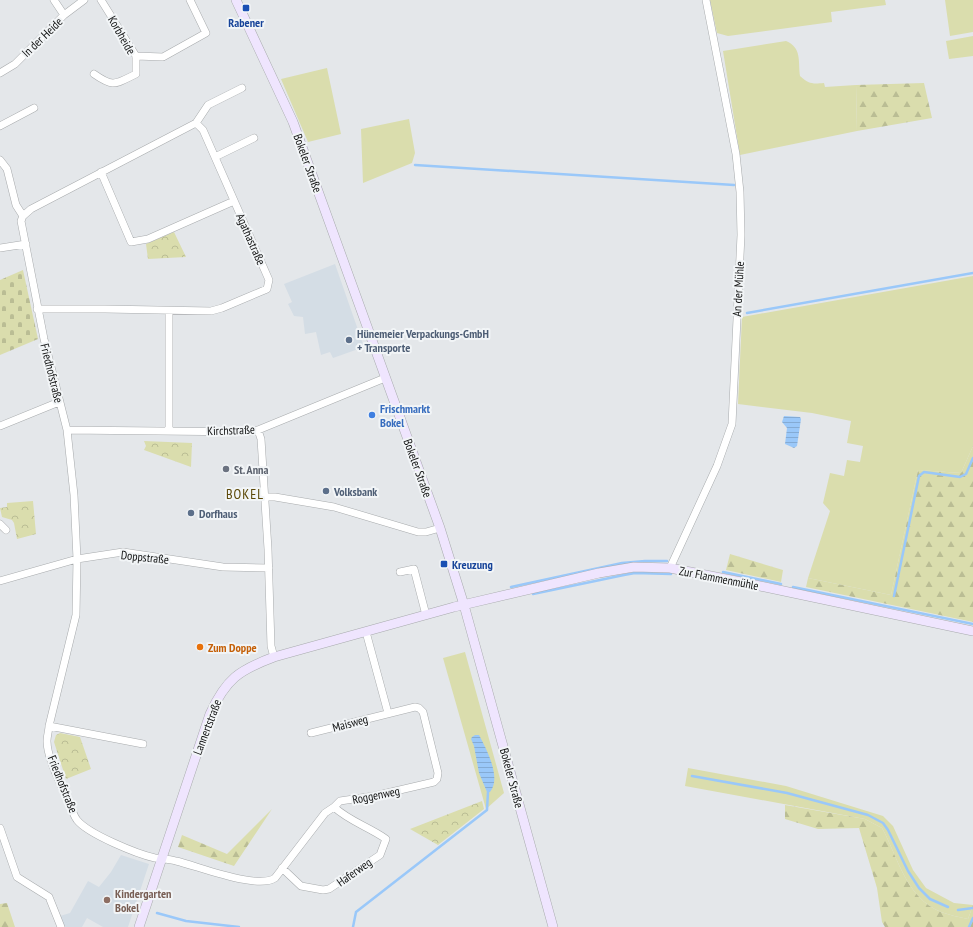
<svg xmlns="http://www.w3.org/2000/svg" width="973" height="927" viewBox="0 0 973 927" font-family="'PT Sans Narrow',sans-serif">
<defs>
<pattern id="forest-firs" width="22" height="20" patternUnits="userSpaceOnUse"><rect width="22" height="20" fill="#daddad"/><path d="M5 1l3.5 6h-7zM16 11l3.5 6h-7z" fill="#babd94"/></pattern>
<pattern id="cemetery-stones" width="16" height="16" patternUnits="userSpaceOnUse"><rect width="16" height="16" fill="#daddad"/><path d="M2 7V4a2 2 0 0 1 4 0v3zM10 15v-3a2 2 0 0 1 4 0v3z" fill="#babd94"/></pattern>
<pattern id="park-crowns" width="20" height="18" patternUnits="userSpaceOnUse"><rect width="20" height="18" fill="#daddad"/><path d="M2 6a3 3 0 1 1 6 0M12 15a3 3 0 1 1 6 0" fill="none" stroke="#babd94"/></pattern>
<pattern id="water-rules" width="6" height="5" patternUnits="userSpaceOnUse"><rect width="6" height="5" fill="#9ac8f9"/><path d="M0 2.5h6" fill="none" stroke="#84abd4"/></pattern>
</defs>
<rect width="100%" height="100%" fill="#e4e7ea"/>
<!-- built -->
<path fill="#d4dde5" d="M335,264l29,83 -31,11 -3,-6 -9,3 -5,-23 -11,2 -2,-17 -9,-1 -6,-12 4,-2 -8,-18z
M121,855l28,9 -21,63h-25l-16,-9 -5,9h-18l-4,-11 10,-3 18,-32 11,6 12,-15z"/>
<!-- green -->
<path fill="#daddad" d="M710,0h175l1,5 -55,7 1,10 -104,14 -11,-3z
M945,0h28v32l-23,4z
M973,36v20l-24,3 -3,-18z
M786,41c16,7 12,19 14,35 9,8 12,8 24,7l1,4 31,-2 1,46 -117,24 -17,-104z
M327,68l14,66 -33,8 -27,-63z
M409,119l6,34 -3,10 -49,20 -2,-54z
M973,276v170l-12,27 -43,-3 -27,125 -83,-17 22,-67 -7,-8 7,-30 14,3 3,-16 13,2 3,-16 -16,-3 4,-22 -39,-8 -74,-9 4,-87z
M465,652l39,141 -18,16 -43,-151z
M688,768l98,18 97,30 10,10 20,44 13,18 28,15 19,2 -5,14c-9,-2 -19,-4 -27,-7 -35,-14 -43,-55 -59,-84l-17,-9 -180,-33z"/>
<!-- forest -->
<path fill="url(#forest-firs)" d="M924,83l8,35 -75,13 -1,-46z
M973,446v176l-167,-35 2,-9 83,17 27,-125 43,3z
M730,554l53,16 -2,12 -55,-12z
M785,805l80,14 17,9c16,29 24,70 59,84 8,3 18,5 27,7l5,-14v22h-88l-3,-5 -5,-34 -18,-60 -41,1 -33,-10z
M272,809l-38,57 -56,-19 4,-12 45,19z
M7,903l8,24h-15v-23z"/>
<!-- cemetery -->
<path fill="url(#cemetery-stones)" d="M23,270l15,69 -38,16v-75z"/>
<!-- park -->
<path fill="url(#park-crowns)" d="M174,232l12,25 -38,2 -2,-15z
M144,441l48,2 -1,24 -47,-17 2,-4z
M33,501l3,33 -19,5 -3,-16 -2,-3 -10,-3 -2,-9 7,-1v-4z
M60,733l20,4 11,32 -25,10 -12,-37 2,-7z
M482,801l2,8 -46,36 -28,-16z"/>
<!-- water -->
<path fill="url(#water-rules)" d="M784,416l16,1 1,2 -4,27 -3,2 -9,-4 2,-16 -5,-6z
M475,735h4c7,13 23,43 11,57h-3l-8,-19 -5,-27 -3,-7 1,-2z"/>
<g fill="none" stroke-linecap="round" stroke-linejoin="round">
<!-- stream -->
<path stroke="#9ac8f9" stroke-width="2.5" d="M415,165l319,20
M747,313l226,-40
M723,572l58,12
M511,587l111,-24 23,-2h22
M793,587l180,37
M533,594l91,-19 11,-2 36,1
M894,596l25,-120 5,-4 36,5 6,-3 7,-16
M692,776l95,17 81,22 15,8 5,7 20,41 11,17 11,11 18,8
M958,910l15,-2
M157,913l29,8 53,6
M353,927l3,-15 131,-102 1,-18
M969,927l4,-9"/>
<!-- street casing -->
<g stroke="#a8abad" stroke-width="8">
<path id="street" d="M54,0l10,15
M136,56l27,1 43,-24 -16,-33
M0,73l15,-9 49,-49 20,-15
M94,74c20,14 21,10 42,0v-18l-35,-56
M196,123l12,-18 34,-17
M0,126l34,-18
M215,157l39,-19
M0,160l7,9 9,36 7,11
M101,172l30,70 17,-3 86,-38
M0,248l26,-4
M37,309h68l106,2 11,-3 45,-19 2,-9 -66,-150 -7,-7 -165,86 -8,7 -2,5 23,118 23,91 7,65 3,64 -1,56 -27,111c0,4 -2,10 -2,15 0,18 16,48 24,65 1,4 3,10 6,14 11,14 60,34 78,38 7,1 14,1 21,3 22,5 81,29 99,17l50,-65 9,-6 6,-6 34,-5 60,-14 3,-3 1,-6 -15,-61 -4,-4 -4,-1 -104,26
M169,311v120
M0,426l59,-24
M67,430l183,2 8,-2 127,-52
M258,430l3,9 7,110 3,97 3,11
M265,497h10l59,10 84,25h8l14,-4
M0,524l6,6
M670,568l47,-102 15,-42 9,-189 -1,-43 -4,-38 -30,-154
M400,572l14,-3 12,46
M0,581l77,-22 46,-7 100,15 46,1
M366,632l22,81
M49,726l94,18
M0,828l17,49 32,20 12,30
M282,868l19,18 22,4 6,-1 51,-34 6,-16c-17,-12 -37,-18 -52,-32"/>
</g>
<!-- secondary casing -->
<g stroke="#a8abad" stroke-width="10">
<path id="secondary" d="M236,0l57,122 147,406 24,77 89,322
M139,927l71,-213c16,-35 29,-44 64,-57l180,-50 145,-34 35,-6 36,1 76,15 227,48"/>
</g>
<!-- street -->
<use href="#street" stroke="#fff" stroke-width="7"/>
<!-- secondary -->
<use href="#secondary" stroke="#efe5fe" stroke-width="9"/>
</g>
<!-- markers -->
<g fill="#1a4fb4" stroke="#f2f5f7" stroke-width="1.5">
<rect x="242" y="4" width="8" height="8" rx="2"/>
<rect x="440" y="560" width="8" height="8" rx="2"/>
</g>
<g fill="#5c6f8a" stroke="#f2f5f7" stroke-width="1.5">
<circle cx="349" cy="340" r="4"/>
<circle cx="326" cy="491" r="4"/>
<circle cx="191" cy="513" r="4"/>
</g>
<circle fill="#3f7fe0" stroke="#f2f5f7" stroke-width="1.5" cx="372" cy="415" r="4"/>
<circle fill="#6b7280" stroke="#f2f5f7" stroke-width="1.5" cx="226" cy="469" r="4"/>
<circle fill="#e8710a" stroke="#f2f5f7" stroke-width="1.5" cx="200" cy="647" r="4"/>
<circle fill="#8d6e63" stroke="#f2f5f7" stroke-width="1.5" cx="107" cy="900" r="4"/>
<g text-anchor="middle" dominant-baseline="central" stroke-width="4" stroke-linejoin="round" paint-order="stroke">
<!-- transit labels -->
<g font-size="12" font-weight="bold" fill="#164399" stroke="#f2f5f7">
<text x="246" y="22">Rabener</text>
<text x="452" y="564" text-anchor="start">Kreuzung</text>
</g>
<!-- street labels -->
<g font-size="12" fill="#101111" stroke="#f2f5f7">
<text transform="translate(122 35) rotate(60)">Korbheide</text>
<text transform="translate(42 37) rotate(-44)">In der Heide</text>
<text transform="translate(308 163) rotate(70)">Bokeler Straße</text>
<text transform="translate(251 239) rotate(66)">Agathastraße</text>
<text transform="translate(738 289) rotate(-87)">An der Mühle</text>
<text transform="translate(52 373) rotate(76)">Friedhofstraße</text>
<text transform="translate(231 430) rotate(-2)">Kirchstraße</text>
<text transform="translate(418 468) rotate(70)">Bokeler Straße</text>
<text transform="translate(145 557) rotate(6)">Doppstraße</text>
<text transform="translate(719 578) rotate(11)">Zur Flammenmühle</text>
<text transform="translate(350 723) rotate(-15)">Maisweg</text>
<text transform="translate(207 727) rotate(-69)">Lannertstraße</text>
<text transform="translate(512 778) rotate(75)">Bokeler Straße</text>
<text transform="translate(63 784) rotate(68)">Friedhofstraße</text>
<text transform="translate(376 795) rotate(-11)">Roggenweg</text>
<text transform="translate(354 872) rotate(-35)">Haferweg</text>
</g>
<!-- service labels -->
<g font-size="12" font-weight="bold" fill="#4e5e75" stroke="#f2f5f7" text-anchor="start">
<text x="357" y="333">Hünemeier Verpackungs-GmbH<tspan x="357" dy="14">+ Transporte</tspan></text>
<text x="334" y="491">Volksbank</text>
<text x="199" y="513">Dorfhaus</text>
</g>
<!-- shop labels -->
<g font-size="12" font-weight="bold" fill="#366cbe" stroke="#f2f5f7" text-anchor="start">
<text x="380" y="408">Frischmarkt<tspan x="380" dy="14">Bokel</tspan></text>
</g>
<!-- worship labels -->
<g font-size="12" font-weight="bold" fill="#5b616d" stroke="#f2f5f7" text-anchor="start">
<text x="234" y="469">St. Anna</text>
</g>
<!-- food labels -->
<g font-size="12" font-weight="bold" fill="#c56008" stroke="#f2f5f7" text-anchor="start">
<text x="208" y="647">Zum Doppe</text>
</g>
<!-- education labels -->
<g font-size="12" font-weight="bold" fill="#785e54" stroke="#f2f5f7" text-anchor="start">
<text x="115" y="893">Kindergarten<tspan x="115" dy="14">Bokel</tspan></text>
</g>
<!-- quarter labels -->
<g font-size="14" letter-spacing="1" fill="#5c4909" stroke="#f2f5f7">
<text x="245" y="494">BOKEL</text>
</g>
</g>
</svg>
